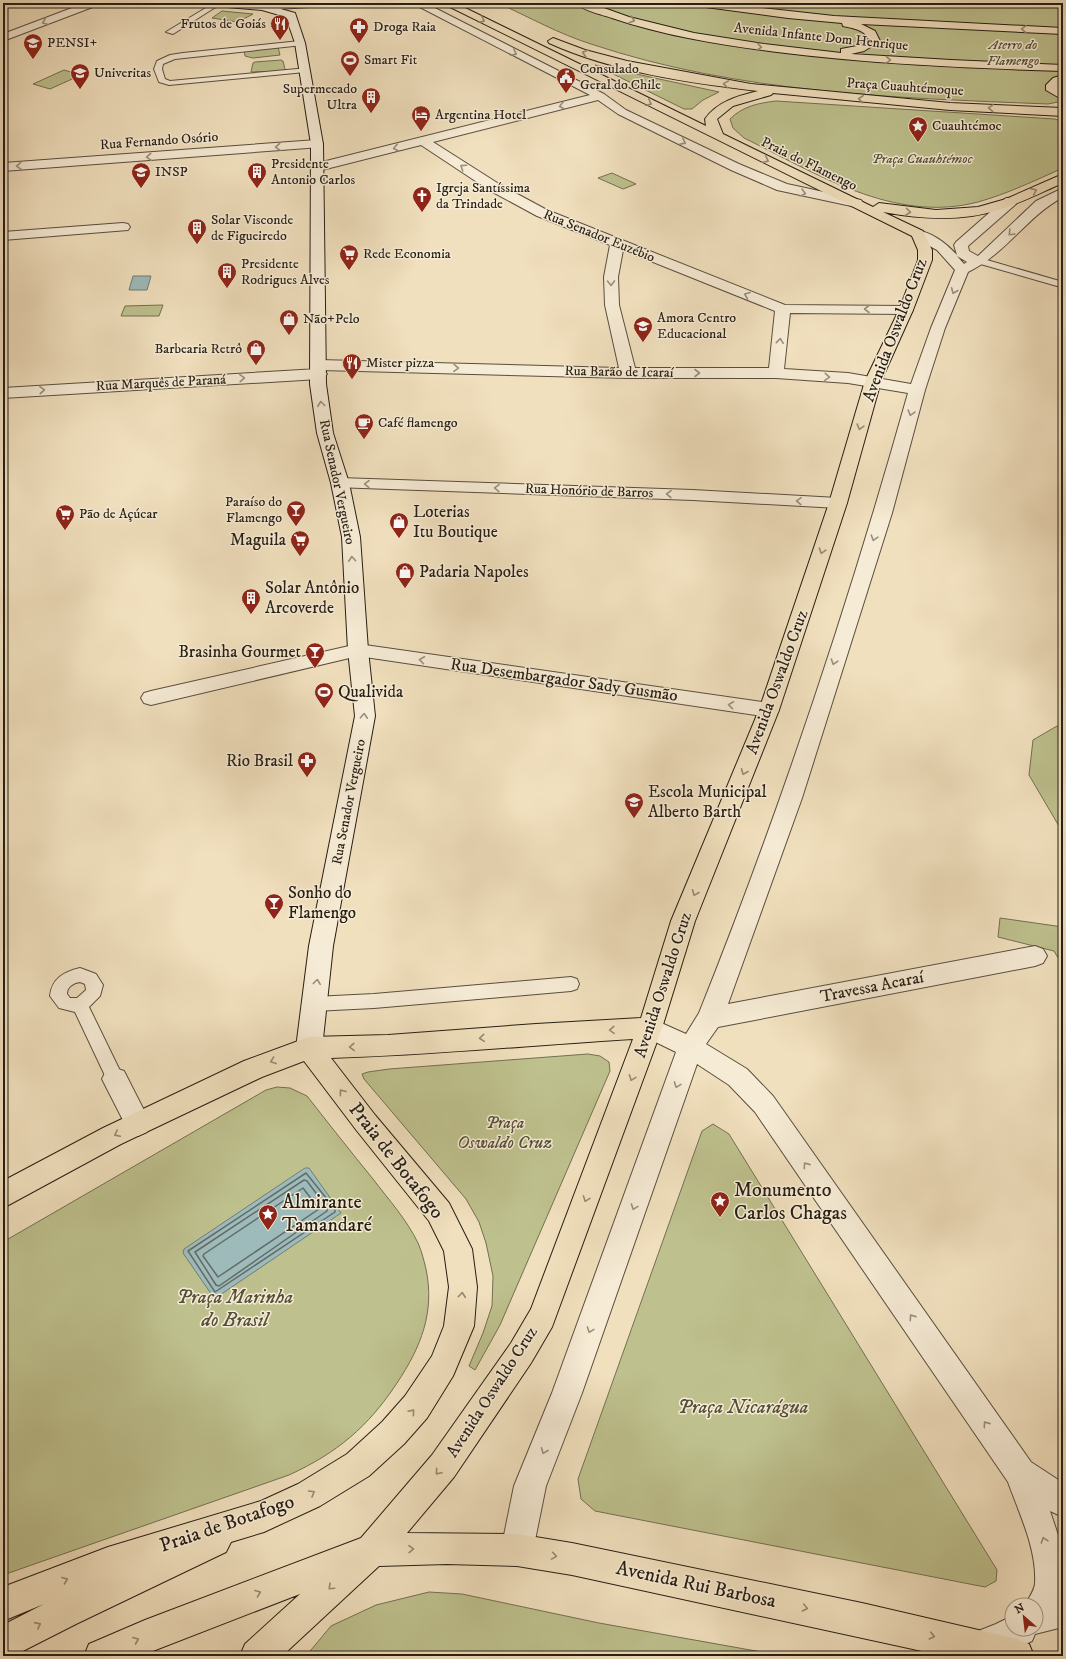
<svg xmlns="http://www.w3.org/2000/svg" width="1066" height="1659" viewBox="0 0 1066 1659" font-family="'IM FELL DW Pica',serif">
<rect width="100%" height="100%" fill="#f1e0be"/>
<filter id="stains"><feTurbulence type="fractalNoise" baseFrequency=".005" numOctaves="4"/><feColorMatrix values="0 0 0 0 .2 0 0 0 0 .09 0 0 0 0 .02 0 0 0 .5 -.17"/></filter>
<radialGradient id="worn" r=".72"><stop offset=".6" stop-color="#630" stop-opacity="0"/><stop offset="1" stop-color="#630" stop-opacity=".3"/></radialGradient>
<!-- green -->
<path fill="#bec18e" stroke="#727051" d="M498,3h565v98l-15,3c-152,-6 -311,-11 -457,-60 -32,-10 -62,-27 -93,-41z
M222,11l31,3 -15,8 -26,-4z
M278,47l2,8 -27,3 -8,-2 -1,-7z
M281,60l2,1 2,8 -2,2 -32,1 2,-9 2,-1z
M595,65l124,27 -16,8 -11,9h-8z
M64,70l17,5 -31,14 -17,-5z
M776,101l279,18 8,3v46c-27,12 -56,26 -85,34 -84,22 -162,-29 -234,-64l-11,-10 -3,-9c13,-13 29,-16 46,-18z
M612,173l24,11 -13,5 -25,-11z
M163,305l-4,11h-38l4,-10z
M1057,726l6,3v104l-34,-58 4,-35z
M1000,918l63,9v39l-9,-15 -56,-14z
M588,1054l12,2 9,6 1,9 -110,254 -25,45 -6,-4 14,-33 9,-27 1,-30 -7,-33 -7,-21 -13,-23 -102,-120 -2,-5 6,-2 21,-3z
M277,1087l13,1 17,8c22,28 44,56 66,83 16,21 34,41 45,64 4,9 6,18 8,26 9,43 -5,78 -29,114 -29,44 -60,70 -108,92l-286,100v-333l263,-152z
M713,1124l16,10 268,436 -1,11 -11,6 -390,-76 -14,-12 -3,-20 124,-348z
M429,1592l33,2 137,29 185,33h-478l25,-30 45,-21z"/>
<!-- water -->
<path fill="#9ebbbb" stroke="#6e7c78" d="M133,276h18l-4,14h-18z
M305,1168h4l32,45 -124,84 -3,1 -31,-45 1,-4z"/>
<g fill="none" stroke-linecap="round" stroke-linejoin="round">
<!-- shore -->
<path stroke="#626c68" stroke-width="1.5" d="M306,1173l29,36v3l-120,80 -27,-41z
M304,1180l3,1 20,27v3l-108,75 -3,-1 -21,-33z
M303,1188l16,21 -101,68 -15,-21 1,-2z"/>
<!-- lane casing -->
<g stroke="#594e3e" stroke-width="2">
<path id="lane" d="M214,3h8l-49,31 -7,-2z
M300,41h3v4l-128,14 -12,5 -1,5 3,10 5,2 138,-13v4h-3l-136,13 -10,-3 -5,-13 3,-8 13,-6 13,-2z
M980,258l83,24v4h-6l-80,-23v-4z
M80,968l16,6 7,11 -3,11 -11,11 35,72 -3,5 -6,3 -6,-3 -34,-72 -16,-4 -9,-12c2,-18 14,-24 30,-28zM80,982l5,2 1,6 -9,8h-7l-3,-4c0,-7 6,-11 13,-12z
M571,977l6,2 2,5 -2,5 -6,2 -197,17 -60,3 -6,-2 -2,-5 2,-5 6,-2 60,-3z"/>
</g>
<!-- street casing -->
<g stroke="#594e3e" stroke-width="2">
<path id="street" d="M85,3h14l-1,2 -95,36v-7z
M277,3h52l-5,3 -61,4 -5,-3 5,-3z
M412,3h13l179,91 22,16 113,54 48,20 74,16 2,3 -2,3 -5,1 -79,-17 -46,-20 -113,-56 -20,-14 -165,42 66,42 48,26 238,95 121,1 5,1 2,3 -2,3 -5,1 -116,-1 -6,56 64,4 63,11 20,-56 24,-58 -18,-20 -24,-13 -2,-3 2,-3c15,-3 35,14 44,24l-3,-10 2,-3 50,-44h10l2,3 -2,3 -48,42 1,5 9,5 58,-55 27,-13v9c-37,20 -56,56 -95,75l-23,56 -20,62 -33,123 -90,285 -74,206 307,-58 8,3 4,7 -4,7 -8,3 -317,61 -12,17 41,25 26,27 258,366 32,21v34l-13,-6 13,39v77l-28,7 -3,7 -30,15h-35l-4,-9 5,-12 28,-11 16,-8v13h24v-24h-11c3,-6 10,-15 10,-22 2,-34 -16,-70 -27,-101l-253,-370 -26,-27 -32,-21 -115,329 -36,93 -13,64 -5,11 -11,5 -11,-5 -5,-11 13,-64 38,-93 124,-341 -35,-17 -3,-7 3,-7 9,-3 36,16 13,-21c81,-202 150,-410 209,-620l-60,-10 -72,-5h-148l-308,-8 4,1 3,3 -3,3 -5,2 -316,19v-10l315,-19 -4,-1 -3,-3 3,-3 5,-2 300,8 -14,-63 -1,-28 6,-32 -73,-29 -48,-26 -68,-45 -103,26 -6,-4 2,-3 276,-69zM623,250l152,61 -6,57h-134l-16,-63 -1,-28zM957,256l10,6 -3,2z
M317,140l4,1 2,3 -2,3 -318,24v-8z
M123,223l5,1 2,3 -2,3 -125,10v-8z
M340,478l353,12 145,8 6,1 3,4 -3,4 -6,1 -145,-8 -359,-13 -3,-4 3,-4z
M358,644l411,59 7,2 3,5 -3,5 -7,2 -411,-61 -207,49 -7,-2 -3,-5 3,-5 7,-2z
M115,1068l9,3 27,53 -4,8 -9,4 -9,-4 -27,-53 4,-8z"/>
</g>
<!-- secondary casing -->
<g stroke="#261e14" stroke-width="2">
<path id="secondary" d="M210,3l53,1 32,9 10,30 18,101 3,240 7,49 16,50 11,54 8,113 7,66 -42,230 -11,102 -4,8 -9,3 -9,-3 -4,-8 13,-102 46,-230 -7,-66 -6,-113 -11,-54 -14,-50 -7,-49 1,-240 -16,-101 -9,-26 -24,-7 -47,-4z"/>
</g>
<!-- primary casing -->
<g stroke="#261e14" stroke-width="2">
<path id="primary" d="M442,3h13l251,123 -1,-7c13,-18 33,-23 53,-28 -69,-8 -145,-19 -209,-48l-1,-2 5,-3 32,12 42,11 124,23 199,19 113,5v8l-113,-6 -177,-17 -2,2 -38,11 -16,13 6,15 150,73 6,-4 57,7 42,-3 28,-8 57,-25v9c-21,9 -42,20 -65,27 -37,12 -77,9 -115,2l40,19 9,19v10l-19,50 -32,71 -34,122 -68,207 -84,211 -33,107 -110,299 -21,36 -77,114 -47,56 110,1 55,9 290,60 155,36 12,5 5,12h-89l-373,-81 -55,-9 -70,-2 -68,2 -97,90h-42l5,-12 55,-50 -160,62h-56l5,-12 56,-24 216,-82 71,-83 79,-112 20,-34 102,-270c-100,6 -201,16 -302,19l44,57 74,88 23,46 5,38 -3,39 -21,50 -26,42 -23,26 -35,32 -49,30 -56,26 -33,10 -5,10 -150,72 -61,31 -12,1v-31l41,-21 -41,17v-34l105,-40 153,-46 37,-17 49,-30 35,-32 23,-26 27,-40 12,-30 5,-39 -5,-36 -15,-30 -72,-90 -53,-70 -42,16 -141,67 -118,64v-27l100,-53 141,-67 65,-24 79,-2 148,-11 105,-6 30,-97 88,-211 70,-207 36,-122 34,-71 19,-50v-10l-6,-14z"/>
</g>
<!-- highway casing -->
<g stroke="#261e14" stroke-width="2">
<path id="highway" d="M576,3h14l39,14 65,16 70,11 77,9v-4l16,-3 12,-6c-3,-10 -17,-12 -26,-14l-1,-3 -54,-5 -90,-12 -5,-3h25l116,13 229,12v6l-202,-10 14,7 5,10 -16,10 -13,3 100,6 112,5v6c-96,-3 -191,-7 -286,-19 -56,-7 -112,-16 -165,-34 -9,-3 -31,-8 -36,-15z
M1063,75v7l-5,4v3l5,3v8l-17,-10v-5l7,-7z"/>
</g>
<!-- lane -->
<use href="#lane" fill="#f6ebd5" fill-rule="evenodd"/>
<!-- street -->
<use href="#street" fill="#f6ebd5" fill-rule="evenodd"/>
<!-- secondary -->
<use href="#secondary" fill="#f6ebd5" fill-rule="evenodd"/>
<!-- primary -->
<use href="#primary" fill="#f1e0be" fill-rule="evenodd"/>
<!-- highway -->
<use href="#highway" fill="#f1e0be" fill-rule="evenodd"/>
</g>
<!-- one-way arrows -->
<defs><path id="oneway-chevron" d="M-2-3.5L2.5 0L-2 3.5" fill="none" stroke-width="1.6" stroke-linecap="round" stroke-linejoin="round"/></defs>
<g stroke="#968972">
<use href="#oneway-chevron" transform="translate(482 20) rotate(26)"/>
<use href="#oneway-chevron" transform="translate(632 20) rotate(17)"/>
<use href="#oneway-chevron" transform="translate(1024 29) rotate(-177)"/>
<use href="#oneway-chevron" transform="translate(759 47) rotate(8)"/>
<use href="#oneway-chevron" transform="translate(585 53) rotate(-162)"/>
<use href="#oneway-chevron" transform="translate(888 60) rotate(4)"/>
<use href="#oneway-chevron" transform="translate(726 84) rotate(-171)"/>
<use href="#oneway-chevron" transform="translate(861 99) rotate(-175)"/>
<use href="#oneway-chevron" transform="translate(649 103) rotate(26)"/>
<use href="#oneway-chevron" transform="translate(991 108) rotate(-177)"/>
<use href="#oneway-chevron" transform="translate(766 160) rotate(26)"/>
<use href="#oneway-chevron" transform="translate(1034 191) rotate(-24)"/>
<use href="#oneway-chevron" transform="translate(908 212) rotate(7)"/>
<use href="#oneway-chevron" transform="translate(860 427) rotate(106)"/>
<use href="#oneway-chevron" transform="translate(822 551) rotate(108)"/>
<use href="#oneway-chevron" transform="translate(744 772) rotate(112)"/>
<use href="#oneway-chevron" transform="translate(695 893) rotate(112)"/>
<use href="#oneway-chevron" transform="translate(612 1030) rotate(177)"/>
<use href="#oneway-chevron" transform="translate(482 1038) rotate(175)"/>
<use href="#oneway-chevron" transform="translate(352 1047) rotate(178)"/>
<use href="#oneway-chevron" transform="translate(273 1061) rotate(160)"/>
<use href="#oneway-chevron" transform="translate(632 1078) rotate(111)"/>
<use href="#oneway-chevron" transform="translate(342 1092) rotate(-127)"/>
<use href="#oneway-chevron" transform="translate(117 1134) rotate(154)"/>
<use href="#oneway-chevron" transform="translate(586 1199) rotate(111)"/>
<use href="#oneway-chevron" transform="translate(462 1295) rotate(-85)"/>
<use href="#oneway-chevron" transform="translate(412 1412) rotate(-49)"/>
<use href="#oneway-chevron" transform="translate(438 1472) rotate(131)"/>
<use href="#oneway-chevron" transform="translate(312 1493) rotate(-30)"/>
<use href="#oneway-chevron" transform="translate(411 1549) rotate(-1)"/>
<use href="#oneway-chevron" transform="translate(554 1556) rotate(9)"/>
<use href="#oneway-chevron" transform="translate(65 1580) rotate(-21)"/>
<use href="#oneway-chevron" transform="translate(331 1587) rotate(137)"/>
<use href="#oneway-chevron" transform="translate(258 1593) rotate(-21)"/>
<use href="#oneway-chevron" transform="translate(805 1608) rotate(12)"/>
<use href="#oneway-chevron" transform="translate(38 1625) rotate(-27)"/>
<use href="#oneway-chevron" transform="translate(932 1636) rotate(13)"/>
<use href="#oneway-chevron" transform="translate(136 1640) rotate(-23)"/>
</g>
<g stroke="#988f7e">
<use href="#oneway-chevron" transform="translate(45 22) rotate(159)"/>
<use href="#oneway-chevron" transform="translate(514 53) rotate(27)"/>
<use href="#oneway-chevron" transform="translate(562 106) rotate(166)"/>
<use href="#oneway-chevron" transform="translate(683 142) rotate(26)"/>
<use href="#oneway-chevron" transform="translate(278 147) rotate(176)"/>
<use href="#oneway-chevron" transform="translate(396 148) rotate(167)"/>
<use href="#oneway-chevron" transform="translate(149 157) rotate(176)"/>
<use href="#oneway-chevron" transform="translate(19 166) rotate(176)"/>
<use href="#oneway-chevron" transform="translate(463 167) rotate(-146)"/>
<use href="#oneway-chevron" transform="translate(803 193) rotate(15)"/>
<use href="#oneway-chevron" transform="translate(1011 233) rotate(134)"/>
<use href="#oneway-chevron" transform="translate(611 283) rotate(89)"/>
<use href="#oneway-chevron" transform="translate(954 291) rotate(113)"/>
<use href="#oneway-chevron" transform="translate(747 295) rotate(-159)"/>
<use href="#oneway-chevron" transform="translate(867 309) rotate(-180)"/>
<use href="#oneway-chevron" transform="translate(780 341) rotate(-84)"/>
<use href="#oneway-chevron" transform="translate(456 368) rotate(2)"/>
<use href="#oneway-chevron" transform="translate(697 373)"/>
<use href="#oneway-chevron" transform="translate(827 377) rotate(4)"/>
<use href="#oneway-chevron" transform="translate(242 378) rotate(-3)"/>
<use href="#oneway-chevron" transform="translate(42 390) rotate(-3)"/>
<use href="#oneway-chevron" transform="translate(321 404) rotate(-97)"/>
<use href="#oneway-chevron" transform="translate(911 413) rotate(106)"/>
<use href="#oneway-chevron" transform="translate(367 484) rotate(-178)"/>
<use href="#oneway-chevron" transform="translate(497 488) rotate(-178)"/>
<use href="#oneway-chevron" transform="translate(669 494) rotate(-178)"/>
<use href="#oneway-chevron" transform="translate(799 501) rotate(-177)"/>
<use href="#oneway-chevron" transform="translate(874 538) rotate(108)"/>
<use href="#oneway-chevron" transform="translate(352 559) rotate(-94)"/>
<use href="#oneway-chevron" transform="translate(422 660) rotate(-172)"/>
<use href="#oneway-chevron" transform="translate(834 662) rotate(108)"/>
<use href="#oneway-chevron" transform="translate(731 705) rotate(-172)"/>
<use href="#oneway-chevron" transform="translate(364 716) rotate(-87)"/>
<use href="#oneway-chevron" transform="translate(317 982) rotate(-83)"/>
<use href="#oneway-chevron" transform="translate(677 1085) rotate(110)"/>
<use href="#oneway-chevron" transform="translate(806 1165) rotate(-125)"/>
<use href="#oneway-chevron" transform="translate(634 1207) rotate(110)"/>
<use href="#oneway-chevron" transform="translate(912 1317) rotate(-125)"/>
<use href="#oneway-chevron" transform="translate(590 1330) rotate(110)"/>
<use href="#oneway-chevron" transform="translate(986 1424) rotate(-125)"/>
<use href="#oneway-chevron" transform="translate(544 1451) rotate(112)"/>
<use href="#oneway-chevron" transform="translate(1044 1540) rotate(-108)"/>
</g>
<!-- icons -->
<defs>
<g id="restaurant-pin" transform="scale(1)"><path d="M0 17L-7.5 6A9.5 9.5 0 1 1 7.5 6Z" fill="#8f2418" stroke="#f6ebd5"/><path d="M-5-6h1v4h1v-4h1v4h1v-4h1v5L-1.5 .5V6h-2V.5L-5-1ZM5-6V6H3V1.5H1.5Q1.5-4 5-6Z" fill="#fff"/></g>
<g id="pharmacy-pin" transform="scale(1)"><path d="M0 17L-7.5 6A9.5 9.5 0 1 1 7.5 6Z" fill="#8f2418" stroke="#f6ebd5"/><path d="M-2-6h4v4h4v4h-4v4h-4v-4h-4v-4h4Z" fill="#fff"/></g>
<g id="school-pin" transform="scale(1)"><path d="M0 17L-7.5 6A9.5 9.5 0 1 1 7.5 6Z" fill="#8f2418" stroke="#f6ebd5"/><path d="M0-5L7-2L0 1L-7-2ZM-4 1L0 2.5L4 1V4Q0 6-4 4Z" fill="#fff"/></g>
<g id="stadium-pin" transform="scale(1)"><path d="M0 17L-7.5 6A9.5 9.5 0 1 1 7.5 6Z" fill="#8f2418" stroke="#f6ebd5"/><path d="M0-5a6.5 5 0 1 0 0 10a6.5 5 0 1 0 0-10ZM-3.5-1.8h7v3.6h-7Z" fill="#fff"/></g>
<g id="university-pin" transform="scale(1)"><path d="M0 17L-7.5 6A9.5 9.5 0 1 1 7.5 6Z" fill="#8f2418" stroke="#f6ebd5"/><path d="M0-5L7-2L0 1L-7-2ZM-4 1L0 2.5L4 1V4Q0 6-4 4Z" fill="#fff"/></g>
<g id="civic-pin" transform="scale(1)"><path d="M0 17L-7.5 6A9.5 9.5 0 1 1 7.5 6Z" fill="#8f2418" stroke="#f6ebd5"/><path d="M-.6-6.5H3V-4.5H.6V-3L4-1V1h2V6H-6V1h2V-1L-.6-3ZM-1.2 2.5V6h2.4V2.5Z" fill="#fff"/></g>
<g id="building-pin" transform="scale(1)"><path d="M0 17L-7.5 6A9.5 9.5 0 1 1 7.5 6Z" fill="#8f2418" stroke="#f6ebd5"/><path d="M-4-6H4V6H1V3H-1V6H-4ZM-2.5-4.3h1.7v1.8h-1.7ZM.8-4.3h1.7v1.8H.8ZM-2.5-1h1.7V.8h-1.7ZM.8-1h1.7V.8H.8Z" fill="#fff"/></g>
<g id="hotel-pin" transform="scale(1)"><path d="M0 17L-7.5 6A9.5 9.5 0 1 1 7.5 6Z" fill="#8f2418" stroke="#f6ebd5"/><path d="M-6-4.5h1.5V1H6V5H4.5V3h-9V5H-6ZM-4 0a1.8 1.8 0 1 1 3.6 0ZM.5 0V-2.5h3Q6-2.5 6 0Z" fill="#fff"/></g>
<g id="sight-pin" transform="scale(1)"><path d="M0 17L-7.5 6A9.5 9.5 0 1 1 7.5 6Z" fill="#8f2418" stroke="#f6ebd5"/><path d="M0-6L1.8-2.2L6-1.7L2.9 1.2L3.7 5.4L0 3.3L-3.7 5.4L-2.9 1.2L-6-1.7L-1.8-2.2Z" fill="#fff"/></g>
<g id="church-pin" transform="scale(1)"><path d="M0 17L-7.5 6A9.5 9.5 0 1 1 7.5 6Z" fill="#8f2418" stroke="#f6ebd5"/><path d="M-1.2-6h2.4v3.5h3.3v2.4h-3.3V6h-2.4V-.1h-3.3v-2.4h3.3Z" fill="#fff"/></g>
<g id="supermarket-pin" transform="scale(1)"><path d="M0 17L-7.5 6A9.5 9.5 0 1 1 7.5 6Z" fill="#8f2418" stroke="#f6ebd5"/><path d="M-6-5.5h2.5l.6 2H6L4.5 2H-2.5L-4.4-4H-6ZM-1.5 3.2a1.3 1.3 0 1 0 .1 0ZM3 3.2a1.3 1.3 0 1 0 .1 0Z" fill="#fff"/></g>
<g id="shop-pin" transform="scale(1)"><path d="M0 17L-7.5 6A9.5 9.5 0 1 1 7.5 6Z" fill="#8f2418" stroke="#f6ebd5"/><path d="M-5-2.5h2.3a2.7 3.5 0 0 1 5.4 0H5L5.5 6h-11ZM-1.5-2.5h3a1.5 2.3 0 0 0-3 0Z" fill="#fff"/></g>
<g id="cafe-pin" transform="scale(1)"><path d="M0 17L-7.5 6A9.5 9.5 0 1 1 7.5 6Z" fill="#8f2418" stroke="#f6ebd5"/><path d="M-5.5-4.5H6V0H3Q3 3.5 0 3.5H-2.5Q-5.5 3.5-5.5 0ZM3-3.2v2h1.7v-2ZM-6 4.5H4V6H-6Z" fill="#fff"/></g>
<g id="bar-pin" transform="scale(1)"><path d="M0 17L-7.5 6A9.5 9.5 0 1 1 7.5 6Z" fill="#8f2418" stroke="#f6ebd5"/><path d="M-6-5H6L.8 .8V4.5H3.5V6h-7V4.5H-.8V.8Z" fill="#fff"/></g>
</defs>
<g fill-rule="evenodd">
<use href="#restaurant-pin" x="280" y="24"/>
<use href="#pharmacy-pin" x="359" y="27"/>
<use href="#school-pin" x="33" y="43"/>
<use href="#stadium-pin" x="350" y="60"/>
<use href="#university-pin" x="80" y="73"/>
<use href="#civic-pin" x="566" y="77"/>
<use href="#building-pin" x="371" y="97"/>
<use href="#hotel-pin" x="421" y="115"/>
<use href="#sight-pin" x="918" y="126"/>
<use href="#school-pin" x="141" y="172"/>
<use href="#building-pin" x="257" y="172"/>
<use href="#church-pin" x="422" y="196"/>
<use href="#building-pin" x="197" y="228"/>
<use href="#supermarket-pin" x="349" y="254"/>
<use href="#building-pin" x="227" y="272"/>
<use href="#shop-pin" x="289" y="319"/>
<use href="#school-pin" x="643" y="326"/>
<use href="#shop-pin" x="256" y="349"/>
<use href="#restaurant-pin" x="352" y="363"/>
<use href="#cafe-pin" x="364" y="423"/>
<use href="#bar-pin" x="296" y="510"/>
<use href="#supermarket-pin" x="65" y="514"/>
<use href="#shop-pin" x="399" y="522"/>
<use href="#supermarket-pin" x="300" y="540"/>
<use href="#shop-pin" x="405" y="572"/>
<use href="#building-pin" x="251" y="598"/>
<use href="#bar-pin" x="315" y="652"/>
<use href="#stadium-pin" x="324" y="692"/>
<use href="#pharmacy-pin" x="307" y="761"/>
<use href="#school-pin" x="634" y="802"/>
<use href="#bar-pin" x="274" y="903"/>
<use href="#sight-pin" x="720" y="1201"/>
<use href="#sight-pin" x="268" y="1214"/>
</g>
<g text-anchor="middle" dominant-baseline="central" stroke-width="3" stroke-linejoin="round" paint-order="stroke">
<!-- far-poi labels -->
<g font-size="14" fill="#261e14" stroke="#f6ebd5" text-anchor="start">
<text x="266" y="24" text-anchor="end">Frutos de Goiás</text>
<text x="373" y="27">Droga Raia</text>
<text x="47" y="43">PENSI+</text>
<text x="364" y="60">Smart Fit</text>
<text x="580" y="69">Consulado<tspan x="580" dy="16">Geral do Chile</tspan></text>
<text x="94" y="73">Univeritas</text>
<text x="357" y="89" text-anchor="end">Supermecado<tspan x="357" dy="16">Ultra</tspan></text>
<text x="435" y="115">Argentina Hotel</text>
<text x="932" y="126">Cuauhtémoc</text>
<text x="271" y="164">Presidente<tspan x="271" dy="16">Antonio Carlos</tspan></text>
<text x="155" y="172">INSP</text>
<text x="436" y="188">Igreja Santíssima<tspan x="436" dy="16">da Trindade</tspan></text>
<text x="211" y="220">Solar Visconde<tspan x="211" dy="16">de Figueiredo</tspan></text>
<text x="363" y="254">Rede Economia</text>
<text x="241" y="264">Presidente<tspan x="241" dy="16">Rodrigues Alves</tspan></text>
<text x="657" y="318">Amora Centro<tspan x="657" dy="16">Educacional</tspan></text>
<text x="303" y="319">Não+Pelo</text>
<text x="242" y="349" text-anchor="end">Barbearia Retrô</text>
<text x="366" y="363">Mister pizza</text>
<text x="378" y="423">Café flamengo</text>
<text x="282" y="502" text-anchor="end">Paraíso do<tspan x="282" dy="16">Flamengo</tspan></text>
<text x="79" y="514">Pão de Açúcar</text>
</g>
<!-- far-street labels -->
<g font-size="14" fill="#261e14" stroke="#f6ebd5">
<text transform="translate(821 37) rotate(6)">Avenida Infante Dom Henrique</text>
<text transform="translate(905 87) rotate(4)">Praça Cuauhtémoque</text>
<text transform="translate(159 141) rotate(-4)">Rua Fernando Osório</text>
<text transform="translate(809 164) rotate(26)">Praia do Flamengo</text>
<text transform="translate(599 236) rotate(22)">Rua Senador Euzébio</text>
<text transform="translate(619 372) rotate(1)">Rua Barão de Icaraí</text>
<text transform="translate(161 383) rotate(-3)">Rua Marquês de Paraná</text>
<text transform="translate(337 482) rotate(78)">Rua Senador Vergueiro</text>
<text transform="translate(589 491) rotate(2)">Rua Honório de Barros</text>
<text transform="translate(349 802) rotate(-79)">Rua Senador Vergueiro</text>
</g>
<!-- far-park labels -->
<g font-size="14" font-style="italic" fill="#544f39" stroke="#f6ebd5">
<text x="1013" y="45">Aterro do<tspan x="1013" dy="16">Flamengo</tspan></text>
<text x="922" y="159">Praça Cuauhtémoc</text>
</g>
<!-- street labels -->
<g font-size="17" fill="#261e14" stroke="#f6ebd5">
<text transform="translate(895 330) rotate(-69)">Avenida Oswaldo Cruz</text>
<text transform="translate(564 680) rotate(8)">Rua Desembargador Sady Gusmão</text>
<text transform="translate(777 682) rotate(-70)">Avenida Oswaldo Cruz</text>
<text transform="translate(663 985) rotate(-72)">Avenida Oswaldo Cruz</text>
<text transform="translate(872 987) rotate(-11)">Travessa Acaraí</text>
<text transform="translate(492 1392) rotate(-57)">Avenida Oswaldo Cruz</text>
</g>
<!-- poi labels -->
<g font-size="17" fill="#261e14" stroke="#f6ebd5" text-anchor="start">
<text x="413" y="512">Loterias<tspan x="413" dy="20">Itu Boutique</tspan></text>
<text x="286" y="540" text-anchor="end">Maguila</text>
<text x="419" y="572">Padaria Napoles</text>
<text x="265" y="588">Solar Antônio<tspan x="265" dy="20">Arcoverde</tspan></text>
<text x="301" y="652" text-anchor="end">Brasinha Gourmet</text>
<text x="338" y="692">Qualivida</text>
<text x="293" y="761" text-anchor="end">Rio Brasil</text>
<text x="648" y="792">Escola Municipal<tspan x="648" dy="20">Alberto Barth</tspan></text>
<text x="288" y="893">Sonho do<tspan x="288" dy="20">Flamengo</tspan></text>
</g>
<!-- park labels -->
<g font-size="17" font-style="italic" fill="#544f39" stroke="#f6ebd5">
<text x="505" y="1123">Praça<tspan x="505" dy="20">Oswaldo Cruz</tspan></text>
</g>
<!-- near-street labels -->
<g font-size="20" fill="#261e14" stroke="#f6ebd5">
<text transform="translate(396 1161) rotate(52)">Praia de Botafogo</text>
<text transform="translate(227 1524) rotate(-19)">Praia de Botafogo</text>
<text transform="translate(696 1585) rotate(12)">Avenida Rui Barbosa</text>
</g>
<!-- near-poi labels -->
<g font-size="20" fill="#261e14" stroke="#f6ebd5" text-anchor="start">
<text x="734" y="1190">Monumento<tspan x="734" dy="23">Carlos Chagas</tspan></text>
<text x="282" y="1202">Almirante<tspan x="282" dy="23">Tamandaré</tspan></text>
</g>
<!-- near-park labels -->
<g font-size="20" font-style="italic" fill="#544f39" stroke="#f6ebd5">
<text x="235" y="1297">Praça Marinha<tspan x="235" dy="23">do Brasil</tspan></text>
<text x="743" y="1407">Praça Nicarágua</text>
</g>
</g>
<!-- margin -->
<rect width="1066" height="1659" fill="none" stroke="#f1e0be" stroke-width="16"/>
<rect x="4" y="4" width="1058" height="1651" fill="none" stroke="#261e14" stroke-width="2"/>
<rect x="8" y="8" width="1050" height="1643" fill="none" stroke="#261e14"/>
<!-- north arrow -->
<g transform="translate(1024 1617) rotate(332)"><circle r="19" fill="#f6ebd5" stroke="#a39988"/>
<path d="M0-3L7 15L0 10L-7 15Z" fill="#8f2418"/>
<text y="-6" font-size="11" font-weight="bold" text-anchor="middle" fill="#261e14">N</text>
</g>
<rect width="100%" height="100%" filter="url(#stains)"/>
<rect width="100%" height="100%" fill="url(#worn)"/>
</svg>
